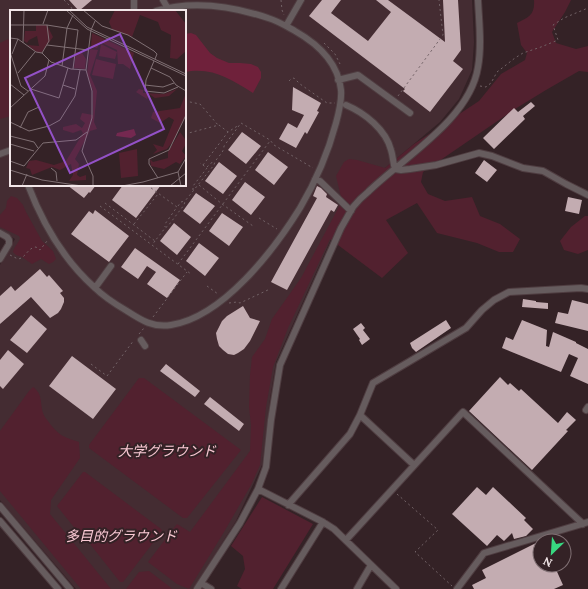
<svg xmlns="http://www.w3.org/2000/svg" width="588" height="589" viewBox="0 0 588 589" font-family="Lora,'Noto Sans JP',serif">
<rect width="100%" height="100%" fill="#342226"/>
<!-- built -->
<path fill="#442c32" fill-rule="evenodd" d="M0,0h472l2,42 -2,28 -13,29 -19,23 -62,52 -42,54 -60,134 -6,37 -8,66 -26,56 -43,68h-117l-76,-89v-235l15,-26 -15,-9zM11,11h174v174h-174z"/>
<!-- green -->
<path fill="#52212f" d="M534,0h37l-6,12 -13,20 4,11 20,6 12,-3v26l-9,-1 -33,19 -31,19 -92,63 -2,10 7,12 17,7 27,-4 8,19 20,8 20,15 -7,13h-14l-22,-9 -40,-10 -20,-30 -31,17 22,33 -26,25 -52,-39 -42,89 -15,39 -7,40 -6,58 -9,20 -27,47 -35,57 -12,-5 -29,-22 29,-38 13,8 60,-81 1,-26 -2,-18 1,-32 2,-18 13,-18 7,-20 29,-41 41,-77 -6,-25 8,-14 5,-3 8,1 28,8 29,-24 65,-43 22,-27 24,-14 2,-7 -6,-8 -4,-22c12,-6 18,-8 17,-23z
M8,39l3,5v72l-11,3v-76z
M11,196l6,2 6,7 3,7 16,29 11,10 3,8 -3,3 -4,2 -8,-5 -9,5 -10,-7 -6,-2 -3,-3c1,-6 6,-9 7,-14l-1,-2 -19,-9v-12l6,-7 1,-7z
M585,216h3v34l-10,4 -14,-4 -4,-9 11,-14z
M139,378h5l97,72 -54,68h-4l-94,-70v-3z
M33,387c10,7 7,16 10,26 1,3 3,6 5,8 10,14 15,16 31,21l1,16 -29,42 -1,14 61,75h-30l-81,-98v-60l29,-40z
M83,472h2l76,57 1,2 -39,51h-3l-41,-52 -2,1 -20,-25z
M262,497l51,27 -40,65h-31l-5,-3 8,-17 -2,-13 -12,-10z
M149,571l21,16 2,2h-46l13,-17z"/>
<!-- water -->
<path fill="#6f213b" d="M191,33l5,2 14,18 7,5 12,5h11l11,1 7,3 3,5v6l-8,15c-23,-14 -40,-26 -68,-21v-38z"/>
<!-- building -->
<path fill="#c3acb1" d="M69,0h23l-13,11z
M322,0h19l-10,13 37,28 23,-29 -15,-12h12l57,42 -2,-42h15l3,50 -8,11 10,8 -33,43 -27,-21 2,-2 -96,-73z
M293,87l28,16 -4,8 2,1 -12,22 -2,-2 -9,16 -17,-9 9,-16 9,5 7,-13 -12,-5z
M531,102l4,4 -12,10 2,3 -31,30 -11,-11 31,-30 4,4z
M242,132l19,14 -15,18 -18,-14z
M268,152l20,15 -14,18 -19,-15z
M484,160l13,10 -10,12 -12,-9z
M219,162l18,14 -14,18 -18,-13z
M245,182l20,15 -14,18 -19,-15z
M67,185h29l-6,8 -1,-1 -5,6z
M123,185h38l-25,33 -24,-18z
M317,186l4,2 6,6 -1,3 12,8 -4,7 -3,-2 -44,80 -16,-8 46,-84 -4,-2z
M196,193l19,13 -15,18 -17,-13z
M568,197l14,3 -3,14 -14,-3z
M95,210l34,26 -20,26 -38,-28 18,-23 4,3z
M222,213l21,14 -14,19 -20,-15z
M174,223l17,14 -14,18 -17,-14z
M199,243l20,15 -14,18 -19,-15z
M135,248l45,32 -13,18 -20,-14 9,-12 -9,-6 -9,13 -17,-12z
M40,269l7,8 2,-2 14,16 -3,2 4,5v4l-3,7 -3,4 -8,5 -19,-21 -31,27v-28l11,-10 4,5z
M523,299l13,2v1l12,1v6l-26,-2z
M572,300l16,4v27l-33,-8 3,-11 10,2z
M243,306l7,12 10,3 -10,20 -6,8 -6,4 -4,2 -6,-1 -5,-4 -4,-4 -2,-7 -1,-6 6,-12 5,-5z
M31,315l16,14 -20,24 -17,-13z
M446,320l5,8 -35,24 -4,-4 -2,-5z
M522,320l25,10 -1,16 3,1 4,-15 23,10v1l12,6v35l-18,-8 8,-18 -9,-4 -8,18 -59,-24 4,-11 7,3z
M361,323l4,5 -2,2 7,9 -8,6 -3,-5 1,-1 -7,-10z
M8,350l16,14 -21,25 -3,-3v-26z
M72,356l44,33 -23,30 -44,-33z
M166,364l34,27 -5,6 -35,-26z
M500,377l8,8 2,-2 9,8 2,-2 37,34 9,-11 9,8 -10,10 2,1 -36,39 -63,-59z
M210,397l34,27 -5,7 -35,-27z
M477,487l9,8 7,-8 33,31 -2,2 9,9 -7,7 -12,3 -2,-6 -8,8 -7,-6 -10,11 -35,-32z
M540,541v24h14l9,20 -9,4h-80l-2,-4 14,-7 -4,-8z"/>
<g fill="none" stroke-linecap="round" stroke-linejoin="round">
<!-- minor casing -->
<g stroke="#4f3d41" stroke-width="8">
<path id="minor" d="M134,0v11
M163,0l4,7
M286,26l15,-26
M338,80l20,-5 52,38
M346,105c19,8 40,25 45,45 2,6 2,13 4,19
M0,154l11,-4
M395,169l6,1 9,-1 26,-4 43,-12 13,3 31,12 20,3 23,13 22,11
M315,179l5,2 31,30
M28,185c14,37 36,75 66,102 10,10 21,17 33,24 14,9 26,17 44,14 52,-8 103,-75 129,-117 16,-27 28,-55 36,-85 3,-11 6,-22 5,-33 -3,-28 -23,-46 -46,-59 -9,-5 -17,-10 -27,-13 -36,-12 -75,-18 -112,-7
M0,233l7,4 2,3v4l-9,15
M95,288l16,-22
M141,340l4,6
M586,410l2,-3
M360,415l54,50
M258,489l65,33 11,7 62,60
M288,505l62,-71 10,-19 13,-32 93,-55 16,-18 12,-10 15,-8 72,-4 7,1
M0,506l70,83
M0,521l58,68
M346,540l117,-128 120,112
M201,583l10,6
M197,589l43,-66 18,-34 8,-22 5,-47 9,-55 61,-137c4,-7 8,-14 12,-21 4,-5 10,-11 15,-15 36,-35 102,-73 110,-125 4,-22 1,-45 0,-67
M281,589l42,-67
M357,589l14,-24
M457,589l27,-36 104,-31"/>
</g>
<!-- path -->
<path stroke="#726266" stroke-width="1" stroke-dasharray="2 3" stroke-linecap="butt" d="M64,0l7,7 2,4
M281,0l1,10 2,5
M324,43l11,11 5,10
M289,81l2,-2 3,-1 6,6 27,19h8
M480,86l6,1 5,-4 6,-11 18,-14 8,-5 18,-6 17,-7 -5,-15 11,-7 24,-10
M398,96l45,-61 -4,-35
M185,101l15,3 18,21
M185,134l34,-9 9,7 11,-7
M203,165l25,-33
M207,167l4,-4 3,-1
M147,185l30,22 -12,17v3
M199,185l23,19 31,22
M193,190v-4l14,-18 -7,-5
M105,203l50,38 10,-13 3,-2 16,-21 1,-4 29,-36c1,-7 10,-11 10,-19l17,-23 29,17 4,5 39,23
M100,206l52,39
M178,206l3,-4 4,-1
M259,218l18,11
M134,224l24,-30
M155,241l-3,4 39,29
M10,255l8,4c8,-1 9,-11 18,-12l4,3 7,-9
M178,264l92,-123
M207,286l11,8
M229,303l8,-1 3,1 30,-14
M153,317l34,-45
M139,334l5,-6
M91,364l16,12 27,-36
M397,494l41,36 -23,22 37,34"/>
<!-- minor -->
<use href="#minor" stroke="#665c5e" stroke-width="6"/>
</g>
<g text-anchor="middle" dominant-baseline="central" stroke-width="4" stroke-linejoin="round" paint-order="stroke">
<!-- park labels -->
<g font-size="14" font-style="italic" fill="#fac9d4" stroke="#342226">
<text x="167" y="451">大学グラウンド</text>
<text x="121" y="536">多目的グラウンド</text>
</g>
</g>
<!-- overview -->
<g transform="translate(10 10)">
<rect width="176" height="176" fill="#342226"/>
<path d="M105,0h60l11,14v27l-9,8 -7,-1 1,-23 -10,-5 -3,-8 -18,-7 -8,22 -20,-8 -3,-7zM26,15h11l6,12 -11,15 -4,1 -11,-8 12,1 -2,-10 -8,4 -2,3 -3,-2 1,-10h11zM82,23l42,20 -4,16 -7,-5h-5l-1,-14 -17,-8 -3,6 -6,-1zM91,34l16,8 -2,7 -16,-3zM80,39l8,1 -8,25 7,16 -3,31 3,7 -7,2 -15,28 4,5 -2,11 3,2 6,-2v5l-17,1 4,-6 -2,-11 -11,6 -8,-3 -20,8 -2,-6 -4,-1 3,-7 7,-1 18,5 12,-4 17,-28 -2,-3 -8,3 -10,-3v-3l13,-3 6,4 3,-5 -5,-4 2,-6 11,2v-24l-6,-17zM66,42l6,1 4,6 -1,10 -11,-1zM86,49l20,5 -3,15 -21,-4zM129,79l4,1v3l21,1 13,-5 -8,7 -14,2 -6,-4 -2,5 -11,-7zM176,83v21l-12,26 -7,9 -14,5 4,-4 -4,-6 10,3 11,-27 -5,-3 -9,6 -9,-5 2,-6 27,-4zM170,122l5,7 1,-2v7l-4,7 4,5 -6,8 -4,-2 -12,7 -13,-3 -1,-7 3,3 15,-4v-6zM127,139l1,27 -17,2 -2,-25z" fill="#52212f"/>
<path d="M124,119l2,6 -5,3 -15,-2 1,-3z" fill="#6f213b"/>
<path fill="none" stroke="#807074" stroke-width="1" d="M56,0l21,19 99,47M59,0l18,17 99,47M73,0l19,16 26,9 26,16 3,3 -2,5M33,14l5,-14M0,15h37l31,5 -5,39M0,28l8,1 18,13 6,1 9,9 20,7 15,1M13,33l1,-33M37,35l41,5M0,42l11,34 7,5M32,43l7,-12 -2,-16M2,44l6,-15M144,51l-8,19 -1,11 19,2 14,-6M52,56l5,-38 6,-13M141,58l19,9 6,8 10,6M8,63l17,-21M0,74l14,11M53,75l12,4M135,75l18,2 11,-4M21,79l28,9 9,-30M0,98l35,-32 4,-16M0,112l19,9 20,-5 11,-6 15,-24 5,-26M10,118l8,-16 11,-5M0,126l24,6 4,6M0,134l24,7M0,151l14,5 19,-23 33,-3 11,-8M41,158l5,4 1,9M0,160l32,10 40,6M148,168l-9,-14v-5l20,-9 17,-35M12,176l5,-12M83,176v-10l-11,-25 10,-33v-27l-6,-21 5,-40 4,-9M112,176l21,-4 35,-10M160,176l16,-13M171,176l-3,-14 8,-14"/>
<path fill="#9351c7" fill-opacity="0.15" stroke="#9351c7" stroke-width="2" d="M110,24l44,95 -94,44 -45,-95z"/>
<rect width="176" height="176" fill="none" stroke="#f2e6e8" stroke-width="2"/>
</g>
<!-- north arrow -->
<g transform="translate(552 553) rotate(205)"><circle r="19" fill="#342226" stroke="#807074"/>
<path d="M0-3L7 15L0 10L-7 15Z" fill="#38d880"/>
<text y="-6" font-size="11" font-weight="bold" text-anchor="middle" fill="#f2e6e8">N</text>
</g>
</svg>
